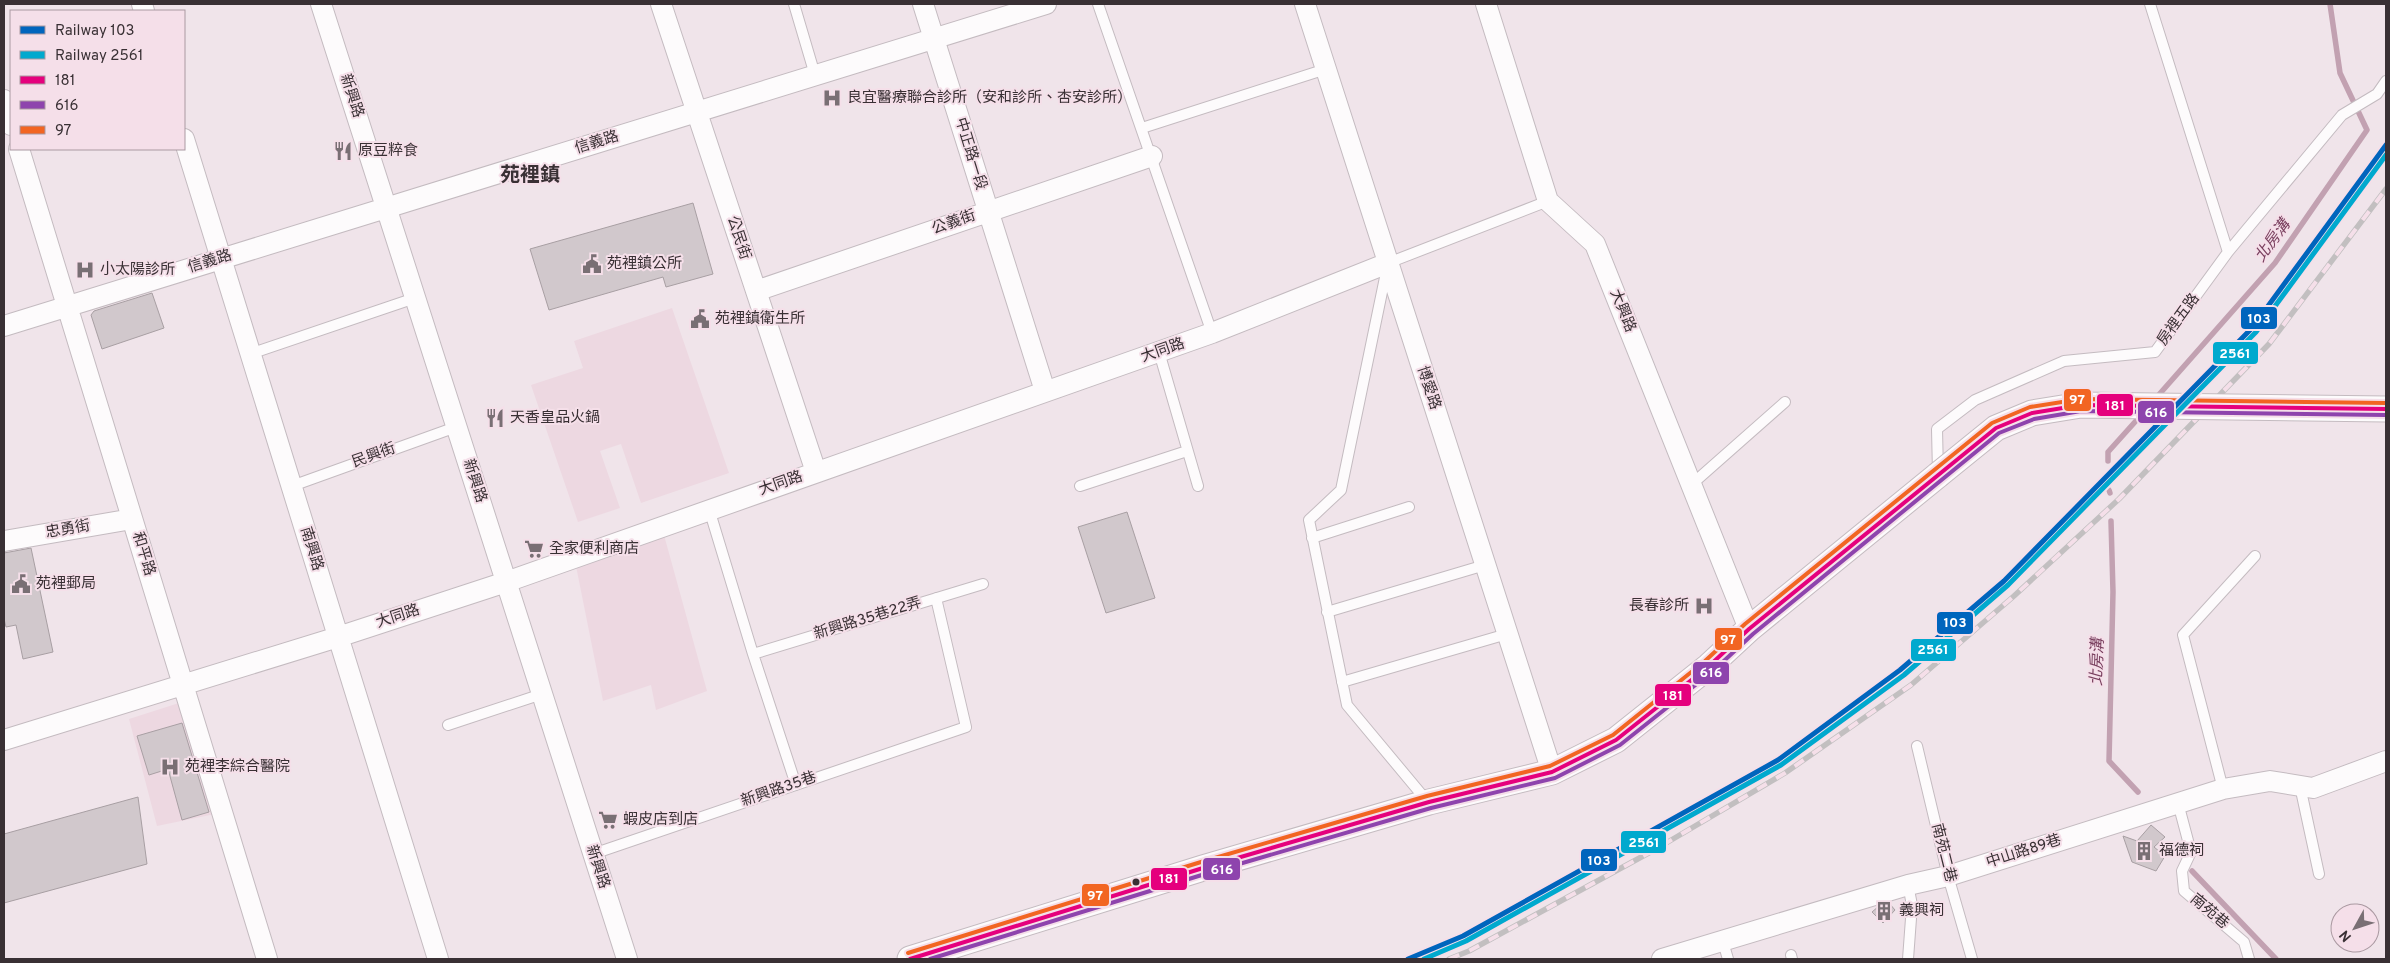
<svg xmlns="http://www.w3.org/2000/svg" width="2390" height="963" viewBox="0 0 2390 963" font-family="Overpass,'Noto Sans TC',sans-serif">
<rect width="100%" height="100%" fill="#f0e4ea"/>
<!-- built -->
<path fill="#edd8e1" d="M672,308l57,165 -88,30 -20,-59 -21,7 20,57 -42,14 -47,-137 52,-17 -9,-27z
M664,535l43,156 -51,19 -5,-25 -48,16 -27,-135z
M179,703l36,111 -58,12 -28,-107z"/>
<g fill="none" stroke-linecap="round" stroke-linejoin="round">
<!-- stream -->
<path stroke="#c2a1b1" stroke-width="5.5" d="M2156,398l119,-135 92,-133 -27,-57 -10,-69
M2108,461v-9l35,-39
M2109,490l1,3
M2111,521l2,71 -4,169 29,31
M2192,871l84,88"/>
</g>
<!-- building -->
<path fill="#d1c8cc" stroke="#a89fa3" d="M693,203l20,71 -47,13 -3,-10 -114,33 -19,-61z
M152,293l12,35 -62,21 -11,-34 3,-4z
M1127,512l28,86 -49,15 -28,-86z
M31,548l22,104 -30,7 -7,-34 -10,2 -2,-8v-66z
M182,723l27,89 -27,8 -14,-51 -19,6 -12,-39z
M138,797l9,67 -143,39v-69z
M2151,825l14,12 -11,10 11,9 -9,15 -24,-9 -9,-26 14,5z
M1889,903l6,7 -12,13 -11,-11 7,-6z"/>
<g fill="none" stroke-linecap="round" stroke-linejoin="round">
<!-- service casing -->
<g stroke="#c4bbc0" stroke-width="12">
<path id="service" d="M794,4l21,71
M1098,4l114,329
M2150,4l78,248
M1142,128l184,-59
M1159,352l39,134
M250,354l165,-56
M1938,473l-1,-44 38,-29 89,-39 91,-9 73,-100 114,-137 35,-21 9,-13
M1691,485l94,-83
M292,486l164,-59
M1080,486l107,-35
M709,509l44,145 43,131
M1312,538l97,-31
M1327,612l158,-47
M753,654l230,-70
M1342,682l165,-48
M448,725l94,-31
M1917,746l31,130 24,83
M2300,786l19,88
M2223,789l-40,-154 72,-79
M1427,801l-80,-96 -38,-185 32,-30 47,-227 160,-62
M2178,803l13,49 -9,19 2,20 60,51 5,17
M593,854l373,-127 -30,-129
M1723,942l5,17
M1791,955l1,4
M1908,959l4,-54 -4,-20"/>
</g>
<!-- minor casing -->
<g stroke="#c4bbc0" stroke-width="22">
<path id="minor" d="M142,4l2,7
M321,4l306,955
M661,4l155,468
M923,4l122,387
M1305,4l247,768
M1486,4l62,197 47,43 154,385
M4,100l7,25
M184,139l254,820
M19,149l248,810
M756,291l396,-135
M4,326l1042,-322
M4,541l128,-22
M4,740l334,-103 168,-55 706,-249 176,-70
M1662,959l246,-74 40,-9 275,-87 47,-8 43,7 73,-27"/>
</g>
<!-- tertiary casing -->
<g stroke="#c4bbc0" stroke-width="27">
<path id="tertiary" d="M910,959l293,-91 226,-66 123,-30 64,-32 93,-74 40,-37 189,-154"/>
</g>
<!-- service -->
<use href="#service" stroke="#fdfbfc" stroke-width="10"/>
<!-- minor -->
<use href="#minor" stroke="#fdfbfc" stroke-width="20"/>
<!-- tertiary -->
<use href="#tertiary" stroke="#fdfbfc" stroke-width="25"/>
<!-- rail casing -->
<g stroke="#c2bfc0" stroke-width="5.5">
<path id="rail" d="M1449,959l20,-8 187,-102 129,-76 126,-88 103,-89 105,-97 150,-155 117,-155"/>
</g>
<!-- rail -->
<use href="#rail" stroke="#f5dfe9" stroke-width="4" stroke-dasharray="11" stroke-linecap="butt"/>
<!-- tertiary-bridge casing -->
<g stroke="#c4bbc0" stroke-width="27" stroke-linecap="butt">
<path id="tertiary-bridge" d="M1938,475l58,-47 36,-15 49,-8 305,4"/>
</g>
<!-- tertiary-bridge -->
<use href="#tertiary-bridge" stroke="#fdfbfc" stroke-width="25"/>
<!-- bus-1 casing -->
<g stroke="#f5dfe9" stroke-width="8">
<path id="bus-1" d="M910,959l293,-91 226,-66 123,-30 64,-32 93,-74 40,-37 247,-201 36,-15 49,-8 305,4"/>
</g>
<!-- bus-2 casing -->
<g stroke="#f5dfe9" stroke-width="8">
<path id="bus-2" d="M930,959l275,-85 226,-66 124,-30 65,-33 93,-74 40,-37 246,-201 35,-14 47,-8 305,4"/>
</g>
<!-- bus-3 casing -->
<g stroke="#f5dfe9" stroke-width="8">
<path id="bus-3" d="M908,953l293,-91 226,-66 123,-30 63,-31 92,-74 40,-37 247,-201 38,-16 51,-8 305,4"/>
</g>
<!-- bus-1 -->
<use href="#bus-1" stroke="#e5007d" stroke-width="4"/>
<!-- bus-2 -->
<use href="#bus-2" stroke="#8e44ad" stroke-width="4"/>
<!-- bus-3 -->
<use href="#bus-3" stroke="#f26522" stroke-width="4"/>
<!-- rail-1 casing -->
<g stroke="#f5dfe9" stroke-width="9">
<path id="rail-1" d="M1408,959l55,-23 315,-176 122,-90 104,-89 248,-253 134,-183"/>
</g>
<!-- rail-2 casing -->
<g stroke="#f5dfe9" stroke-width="9">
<path id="rail-2" d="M1424,959l42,-18 315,-176 123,-90 104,-90 248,-253 130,-177"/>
</g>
<!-- rail-1 -->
<use href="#rail-1" stroke="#0065bd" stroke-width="5"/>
<!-- rail-2 -->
<use href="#rail-2" stroke="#00a9ce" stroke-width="5"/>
</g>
<!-- icons -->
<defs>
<g id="hospital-bare" transform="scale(1.5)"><path d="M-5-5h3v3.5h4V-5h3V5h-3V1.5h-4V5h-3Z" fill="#796f74" stroke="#f5dfe9" stroke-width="2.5" paint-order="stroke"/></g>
<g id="restaurant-bare" transform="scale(1.5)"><path d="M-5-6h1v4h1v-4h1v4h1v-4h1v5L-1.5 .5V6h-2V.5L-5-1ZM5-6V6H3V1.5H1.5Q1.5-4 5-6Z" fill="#796f74" stroke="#f5dfe9" stroke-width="2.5" paint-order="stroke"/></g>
<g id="civic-bare" transform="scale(1.5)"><path d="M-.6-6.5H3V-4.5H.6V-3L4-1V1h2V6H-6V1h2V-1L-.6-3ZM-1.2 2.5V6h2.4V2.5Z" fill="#796f74" stroke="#f5dfe9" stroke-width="2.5" paint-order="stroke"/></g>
<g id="supermarket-bare" transform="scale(1.5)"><path d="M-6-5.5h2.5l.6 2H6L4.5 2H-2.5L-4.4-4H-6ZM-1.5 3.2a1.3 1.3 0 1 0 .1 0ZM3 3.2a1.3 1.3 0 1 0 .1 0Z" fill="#796f74" stroke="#f5dfe9" stroke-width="2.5" paint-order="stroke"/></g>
<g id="building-bare" transform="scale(1.5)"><path d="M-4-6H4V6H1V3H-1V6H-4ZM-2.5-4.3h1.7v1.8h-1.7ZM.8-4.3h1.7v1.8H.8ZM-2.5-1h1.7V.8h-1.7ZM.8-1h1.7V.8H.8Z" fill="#796f74" stroke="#f5dfe9" stroke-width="2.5" paint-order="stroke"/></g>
</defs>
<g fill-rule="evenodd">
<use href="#hospital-bare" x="832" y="98"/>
<use href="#restaurant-bare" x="343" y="151"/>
<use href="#civic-bare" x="592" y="264"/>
<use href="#hospital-bare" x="85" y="270"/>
<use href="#civic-bare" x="700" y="319"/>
<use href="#restaurant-bare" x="495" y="418"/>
<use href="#supermarket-bare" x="534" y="549"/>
<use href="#civic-bare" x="21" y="584"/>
<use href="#hospital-bare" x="1704" y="606"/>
<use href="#hospital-bare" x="170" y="767"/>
<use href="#supermarket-bare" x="608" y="820"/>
<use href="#building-bare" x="2144" y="851"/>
<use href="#building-bare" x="1884" y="911"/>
</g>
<!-- markers -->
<circle fill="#393034" stroke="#f5dfe9" stroke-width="2" cx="1136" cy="882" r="4.5"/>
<g text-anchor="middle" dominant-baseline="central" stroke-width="4" stroke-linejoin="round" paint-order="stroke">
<!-- street labels -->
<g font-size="15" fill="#393034" stroke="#f5dfe9">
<text transform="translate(351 96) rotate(72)">新興路</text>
<text transform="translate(597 143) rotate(-17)">信義路</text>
<text transform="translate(970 154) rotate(73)">中正路一段</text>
<text transform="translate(954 223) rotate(-19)">公義街</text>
<text transform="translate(738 238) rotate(72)">公民街</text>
<text transform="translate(210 262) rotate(-17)">信義路</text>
<text transform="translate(1622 311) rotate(68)">大興路</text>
<text transform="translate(2179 320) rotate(-54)">房裡五路</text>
<text transform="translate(1163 351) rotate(-19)">大同路</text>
<text transform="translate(1428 388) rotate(72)">博愛路</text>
<text transform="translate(374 456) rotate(-20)">民興街</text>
<text transform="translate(474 481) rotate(72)">新興路</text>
<text transform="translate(781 484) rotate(-19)">大同路</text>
<text transform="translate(68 530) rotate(-10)">忠勇街</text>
<text transform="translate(311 549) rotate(73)">南興路</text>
<text transform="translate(143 554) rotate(73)">和平路</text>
<text transform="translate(398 617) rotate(-18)">大同路</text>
<text transform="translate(868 619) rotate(-17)">新興路35巷22弄</text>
<text transform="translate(779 790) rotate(-19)">新興路35巷</text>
<text transform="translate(2024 852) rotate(-18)">中山路89巷</text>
<text transform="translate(1943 853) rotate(76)">南苑二巷</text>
<text transform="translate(597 867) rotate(72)">新興路</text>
<text transform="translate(2209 912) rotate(40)">南苑巷</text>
</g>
<!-- poi labels -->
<g font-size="15" fill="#393034" stroke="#f5dfe9" text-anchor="start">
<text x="847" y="98">良宜醫療聯合診所（安和診所、杏安診所）</text>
<text x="358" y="151">原豆粹食</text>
<text x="607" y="264">苑裡鎮公所</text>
<text x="100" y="270">小太陽診所</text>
<text x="715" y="319">苑裡鎮衛生所</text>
<text x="510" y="418">天香皇品火鍋</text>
<text x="549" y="549">全家便利商店</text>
<text x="36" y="584">苑裡郵局</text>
<text x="1689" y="606" text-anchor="end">長春診所</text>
<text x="185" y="767">苑裡李綜合醫院</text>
<text x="623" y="820">蝦皮店到店</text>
<text x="2159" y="851">福德祠</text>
<text x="1899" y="911">義興祠</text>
</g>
<!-- water labels -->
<g font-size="16" font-style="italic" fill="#793f5e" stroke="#f5dfe9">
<text transform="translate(2273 241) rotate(-54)">北房溝</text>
<text transform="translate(2098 662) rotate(-88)">北房溝</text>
</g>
<!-- district labels -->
<g font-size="20" font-weight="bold" fill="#393034" stroke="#f5dfe9">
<text x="530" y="176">苑裡鎮</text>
</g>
</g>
<g stroke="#f5dfe9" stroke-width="2">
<rect x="2240" y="306" width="38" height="24" rx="5" fill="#0065bd"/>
<rect x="2212" y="341" width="47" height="24" rx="5" fill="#00a9ce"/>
<rect x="2063" y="388" width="29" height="24" rx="5" fill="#f26522"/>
<rect x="2096" y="393" width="38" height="24" rx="5" fill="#e5007d"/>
<rect x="2137" y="400" width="38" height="24" rx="5" fill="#8e44ad"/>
<rect x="1936" y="611" width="38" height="24" rx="5" fill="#0065bd"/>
<rect x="1714" y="627" width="29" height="24" rx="5" fill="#f26522"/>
<rect x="1910" y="638" width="47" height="24" rx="5" fill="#00a9ce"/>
<rect x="1692" y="661" width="38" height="24" rx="5" fill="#8e44ad"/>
<rect x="1654" y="683" width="38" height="24" rx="5" fill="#e5007d"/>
<rect x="1620" y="830" width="47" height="24" rx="5" fill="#00a9ce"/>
<rect x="1580" y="848" width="38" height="24" rx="5" fill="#0065bd"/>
<rect x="1202" y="857" width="39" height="24" rx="5" fill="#8e44ad"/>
<rect x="1150" y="867" width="38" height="24" rx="5" fill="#e5007d"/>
<rect x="1081" y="883" width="29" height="24" rx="5" fill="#f26522"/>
</g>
<g font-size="14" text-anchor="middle" font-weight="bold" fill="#fff">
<text x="2259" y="323">103</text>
<text x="2235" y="358">2561</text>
<text x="2077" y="404">97</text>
<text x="2115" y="410">181</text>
<text x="2156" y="417">616</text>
<text x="1955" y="627">103</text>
<text x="1728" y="644">97</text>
<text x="1933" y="654">2561</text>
<text x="1711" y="677">616</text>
<text x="1673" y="700">181</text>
<text x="1644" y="847">2561</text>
<text x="1599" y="865">103</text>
<text x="1222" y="874">616</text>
<text x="1169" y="883">181</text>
<text x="1095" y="900">97</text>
</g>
<!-- border -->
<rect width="2390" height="963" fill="none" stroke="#393034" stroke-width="10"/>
<!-- legend -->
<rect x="10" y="10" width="175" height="140" fill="#f5dfe9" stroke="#aa99a1"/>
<rect x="20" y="26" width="25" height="8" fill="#0065bd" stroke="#aa99a1"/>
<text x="55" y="35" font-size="15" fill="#393034">Railway 103</text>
<rect x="20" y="51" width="25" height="8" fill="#00a9ce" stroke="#aa99a1"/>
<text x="55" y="60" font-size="15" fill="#393034">Railway 2561</text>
<rect x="20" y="76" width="25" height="8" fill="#e5007d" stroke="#aa99a1"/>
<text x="55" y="85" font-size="15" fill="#393034">181</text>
<rect x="20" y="101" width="25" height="8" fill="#8e44ad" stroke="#aa99a1"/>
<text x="55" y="110" font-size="15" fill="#393034">616</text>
<rect x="20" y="126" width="25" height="8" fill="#f26522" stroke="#aa99a1"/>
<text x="55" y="135" font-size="15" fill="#393034">97</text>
<!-- north arrow -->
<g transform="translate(2355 928) rotate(230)"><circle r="24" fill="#f5dfe9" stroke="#aa99a1"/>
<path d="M0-4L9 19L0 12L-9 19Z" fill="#796f74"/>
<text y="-8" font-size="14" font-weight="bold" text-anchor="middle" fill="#393034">N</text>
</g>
</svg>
